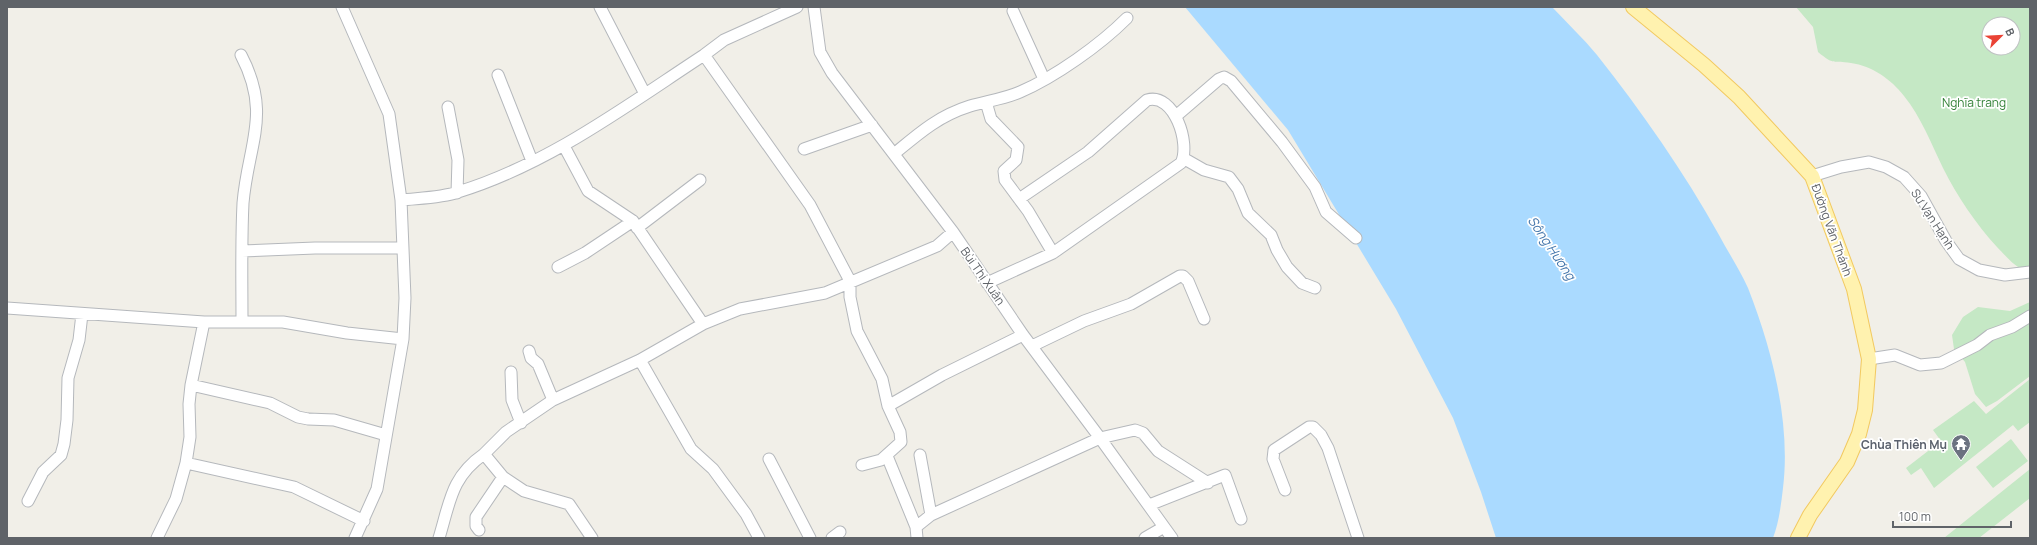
<svg xmlns="http://www.w3.org/2000/svg" width="2037" height="545" viewBox="0 0 2037 545" font-family="Manrope,sans-serif">
<rect width="100%" height="100%" fill="#f1efe8"/>
<!-- green -->
<path fill="#c5e8c5" fill-rule="evenodd" d="M1796,7h234v266c-16,-6 -21,-14 -33,-26 -21,-23 -40,-51 -54,-79 -12,-25 -22,-51 -39,-72 -13,-17 -32,-30 -53,-33 -19,-3 -16,3 -33,-11l-5,-25zM1989,24h24v24h-24z
M2030,302v74l-33,25 -11,6 -11,-13 -10,-32 -11,-13 -2,-14 11,-18 15,-10 32,4z
M2030,379v43l-12,9 -5,-6 -79,63 -13,-20 -10,7 -5,-7 35,-27 -8,-11 41,-29 12,13z
M2011,439l17,22 -35,27 -17,-21z
M2030,469v29l-51,40h-35z"/>
<!-- water -->
<path fill="#aadaff" d="M1185,7h367c15,16 31,31 45,48 45,57 87,117 122,180 9,17 21,35 29,53 24,61 43,135 35,200 -2,17 -4,34 -10,50h-277l-15,-46 -28,-74 -57,-109 -108,-179z"/>
<g fill="none" stroke-linecap="round" stroke-linejoin="round">
<!-- minor casing -->
<g stroke="#b5b8bc" stroke-width="13">
<path id="minor" d="M600,7l45,87
M814,7l6,45 12,21 121,159 70,103 77,103 72,100
M1013,11l31,68
M241,55c31,59 7,89 2,148 -2,40 -1,80 -1,119
M704,55l106,150 40,76v16l7,34 25,48 6,27 12,26 1,10 -20,18 -19,5
M498,75l34,86
M986,102l5,17 27,28 -2,13 -12,11 1,9 23,31 25,42
M448,107l10,53 -1,33
M1176,116l43,-37 5,-2 7,4 51,61 33,45 11,25 30,26
M564,146l24,45 45,30 70,103 37,-15 85,-16 112,-47 16,-14
M804,149l68,-24
M894,154c24,-20 44,-38 76,-48 17,-5 34,-7 50,-14 35,-15 80,-47 107,-74
M1183,158l21,12 25,7 9,12 10,24 23,22 6,15 10,17 15,16 13,5
M1812,176l29,-9 28,-5 17,5 18,10 17,19 25,45 13,18 20,11 26,5 25,-3
M401,200c18,-2 40,-2 57,-8 91,-28 168,-86 246,-137l20,-15 73,-33
M637,228l63,-48
M242,251l73,-3h88
M558,267l27,-14 48,-32
M987,283l66,-30 128,-90c10,-19 -7,-71 -34,-63l-59,52 -69,47
M7,308l197,14h79l64,11 56,6 2,-41 -4,-98 -12,-86 -47,-107
M1032,346l52,-25 47,-17 49,-28h3l5,5 16,38
M529,351l2,7 7,6 15,36
M1869,359l26,-4 25,10 21,-2 36,-18 13,-10 22,-8 18,-11
M640,360l51,89 22,20 33,45 13,24
M511,372l1,28 9,23
M191,385l79,18 28,14 10,2 26,1 52,15
M888,406l54,-31 81,-40
M920,455l11,60
M887,456l29,71
M769,459l41,79
M186,463l108,24 70,34
M1285,490l-12,-31 1,-9 35,-23h4l8,8 7,13 30,90
M28,501l15,-29 18,-17 3,-11 3,-24 1,-42 11,-38 3,-26
M1149,505l76,-30 16,44
M479,530l-3,-4v-9l27,-40
M157,538l19,-39 10,-36 4,-26 -1,-33 2,-19 13,-63
M355,538l22,-49 26,-150
M439,538c11,-36 12,-61 45,-84
M592,538l-23,-34 -45,-13 -21,-14 -19,-23 22,-22 47,-32 87,-40 63,-36
M832,538l8,-6
M917,538l-1,-11 15,-12 169,-77 35,-8 8,3 15,18 50,32
M1145,538l19,-11"/>
</g>
<!-- major casing -->
<g stroke="#f2c960" stroke-width="16">
<path id="major" d="M1633,7l71,58 35,32 73,79 42,113 15,70 -4,51 -6,24 -12,28 -37,53 -12,23"/>
</g>
<!-- minor -->
<use href="#minor" stroke="#fff" stroke-width="11"/>
<!-- major -->
<use href="#major" stroke="#fff2af" stroke-width="14"/>
</g>
<!-- icons -->
<defs>
<g id="temple-pin" transform="scale(1)"><path d="M0 17L-7.5 6A9.5 9.5 0 1 1 7.5 6Z" fill="#6b7280" stroke="#fff"/><path d="M0-6L5-2H3V0L6.5 2.5H4V6H1.5V3h-3V6H-4V2.5H-6.5L-3 0V-2H-5Z" fill="#fff"/></g>
</defs>
<g fill-rule="evenodd">
<use href="#temple-pin" x="1961" y="444"/>
</g>
<g text-anchor="middle" dominant-baseline="central" stroke-width="3.5" stroke-linejoin="round" paint-order="stroke">
<!-- park labels -->
<g font-size="12" fill="#348238" stroke="#fff">
<text x="1974" y="102">Nghĩa trang</text>
</g>
<!-- street labels -->
<g font-size="12" fill="#5f6368" stroke="#fff">
<text transform="translate(1933 219) rotate(57)">Sư Vạn Hạnh</text>
<text transform="translate(1832 230) rotate(70)">Đường Văn Thánh</text>
<text transform="translate(983 276) rotate(55)">Bùi Thị Xuân</text>
</g>
<!-- worship labels -->
<g font-size="12" font-weight="bold" fill="#5b616d" stroke="#fff" text-anchor="end">
<text x="1947" y="444">Chùa Thiên Mụ</text>
</g>
<!-- water labels -->
<g font-size="13" font-style="italic" fill="#4174aa" stroke="#fff">
<text transform="translate(1552 248) rotate(56)">Sông Hương</text>
</g>
</g>
<!-- border -->
<rect width="2037" height="545" fill="none" stroke="#5f6368" stroke-width="16"/>
<!-- north arrow -->
<g transform="translate(2001 36) rotate(66)"><circle r="19" fill="#ffffff" stroke="#bfc1c3"/>
<path d="M0-3L7 15L0 10L-7 15Z" fill="#ea4335"/>
<text y="-6" font-size="11" font-weight="bold" text-anchor="middle" fill="#5f6368">B</text>
</g>
<!-- scale -->
<path d="M1893 521v6h118v-6" fill="none" stroke="#5f6368" stroke-width="2"/>
<text x="1899" y="521" font-size="12" fill="#5f6368" stroke="#ffffff" stroke-width="3" paint-order="stroke">100 m</text>
</svg>
